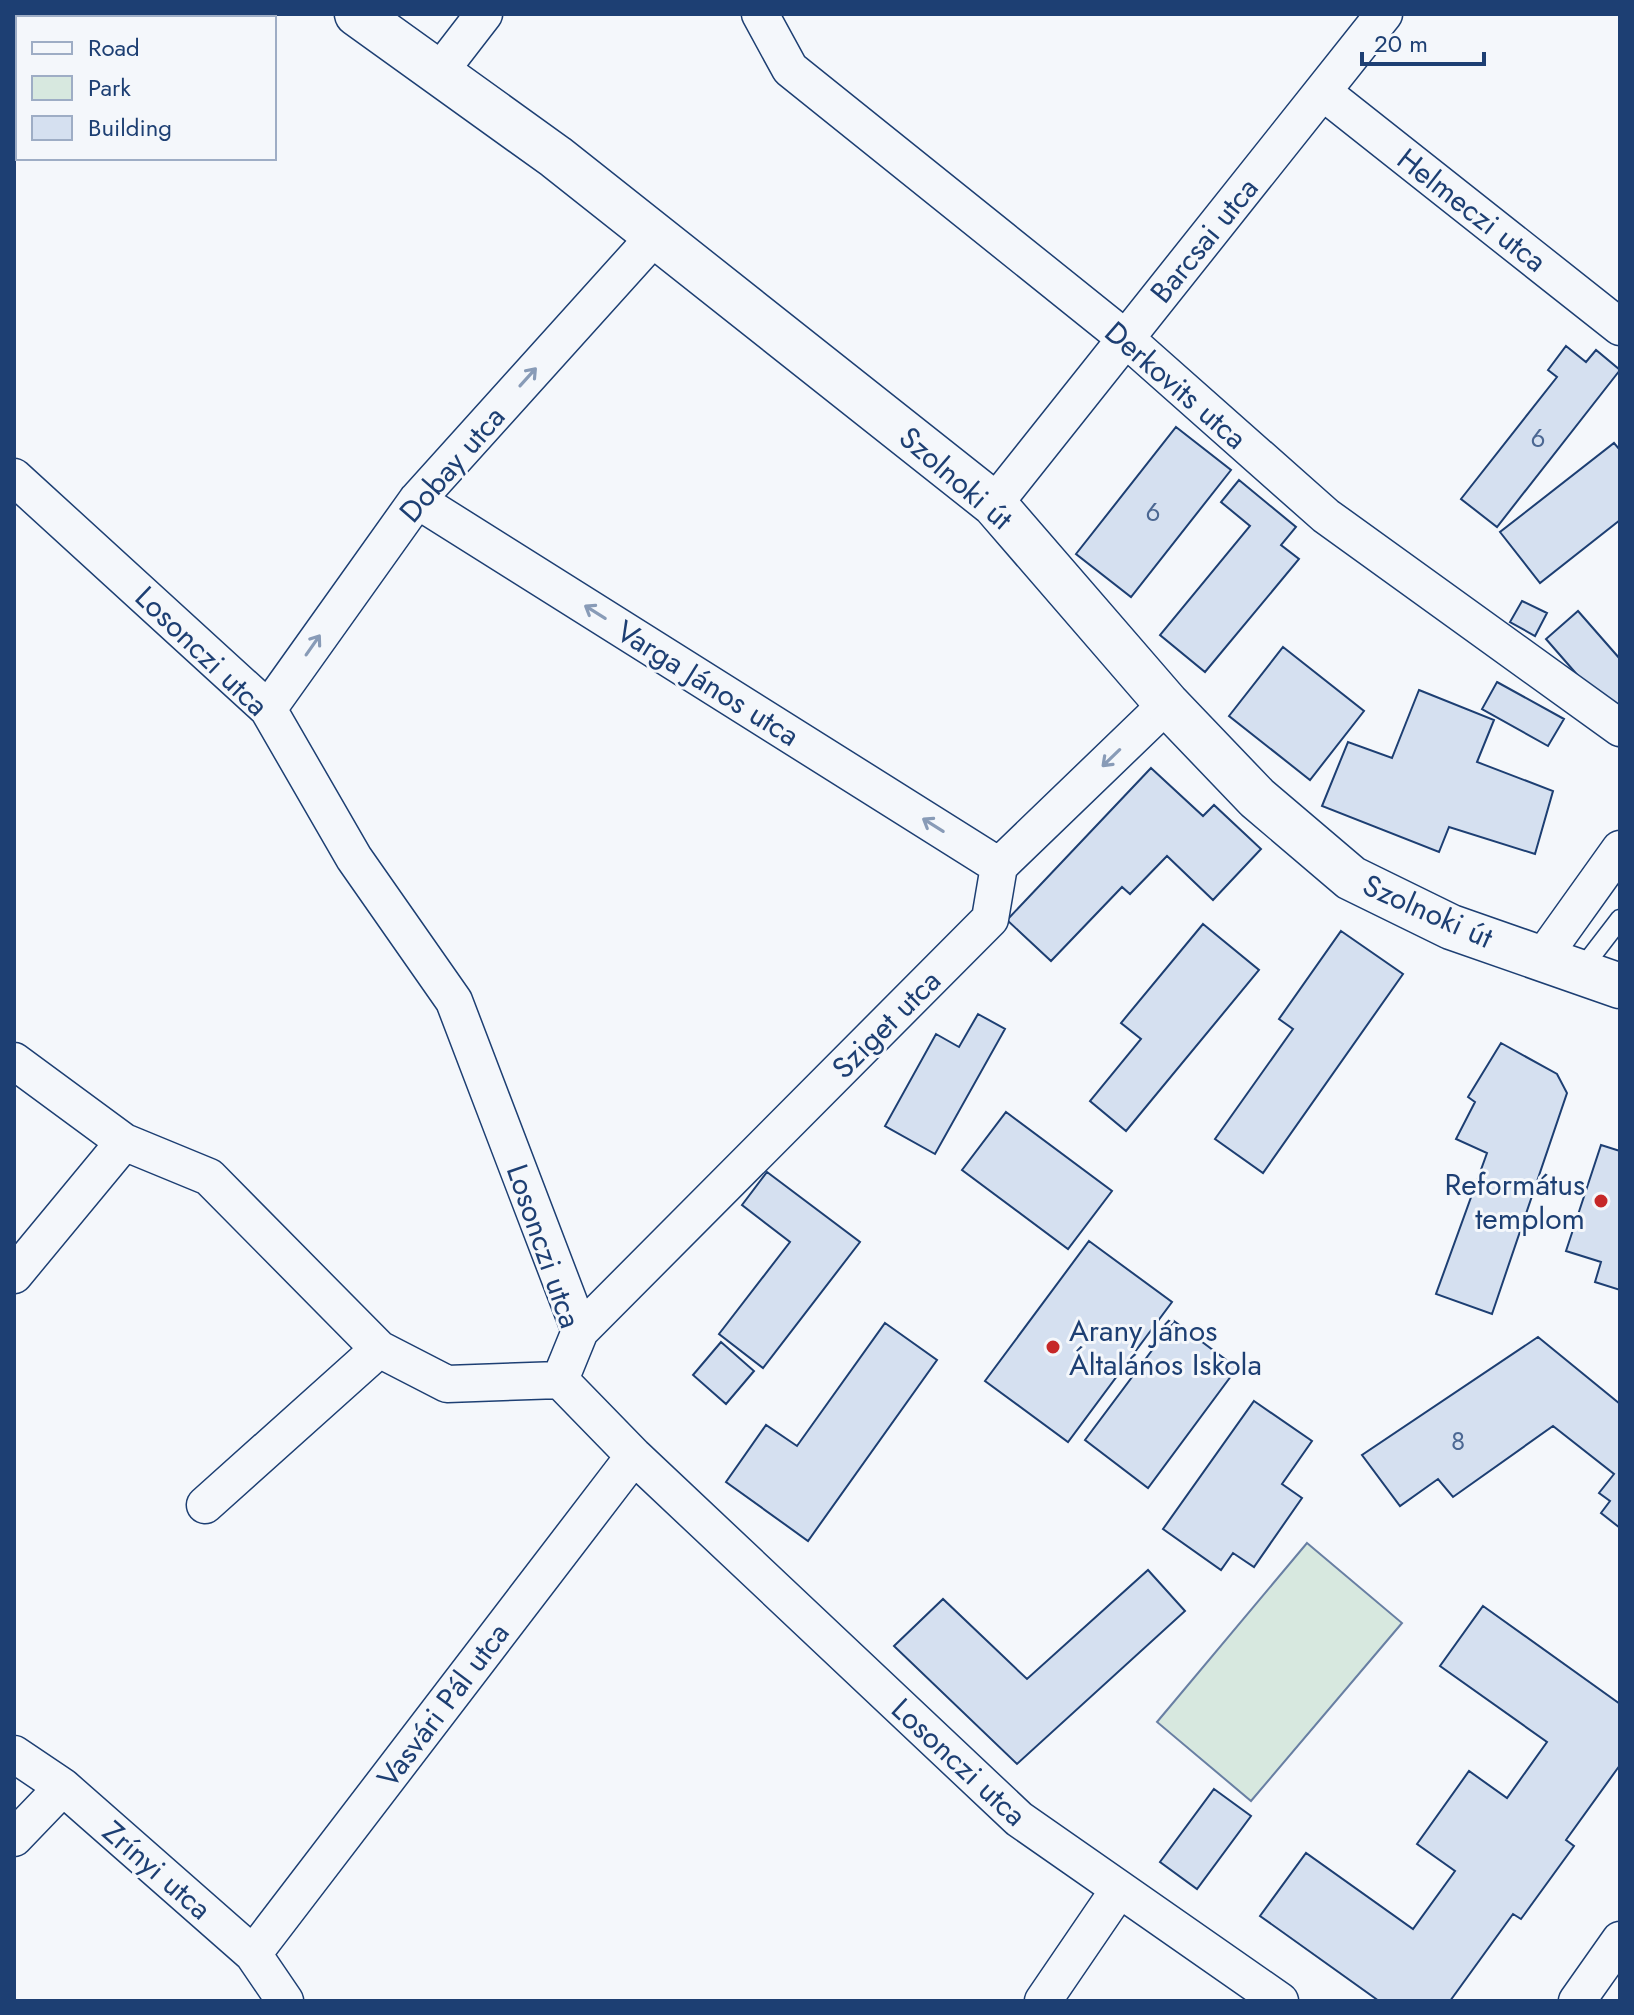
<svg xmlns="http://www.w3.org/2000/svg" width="1634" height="2015" viewBox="0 0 1634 2015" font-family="Jost,sans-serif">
<rect width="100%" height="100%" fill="#f4f7fb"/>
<!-- green -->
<path fill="#d7e8df" stroke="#687fa3" stroke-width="2" d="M1307,1543l95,80 -151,178 -94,-79z"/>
<!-- building -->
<path fill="#d5e0f0" stroke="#1d3f73" stroke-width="2" d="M1566,346l20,16 10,-12 24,20 -123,157 -36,-28 96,-122 -9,-7z
M1176,427l55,43 -100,127 -55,-43z
M1614,443l6,7v70l-80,63 -40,-51z
M1239,480l57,47 -15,18 18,14 -94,113 -45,-37 90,-109 -29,-24z
M1522,601l25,12 -12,23 -25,-14z
M1578,611l42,48v53l-6,5 -68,-78z
M1283,647l81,64 -54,69 -81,-64z
M1497,682l67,37 -16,27 -66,-37z
M1419,690l75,30 -17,42 76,29 -18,63 -86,-27 -10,25 -117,-46 26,-64 44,16z
M1151,768l52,48 11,-11 47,44 -48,51 -46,-44 -37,38 -8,-7 -71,74 -44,-41z
M1203,924l56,46 -133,161 -36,-30 51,-62 -20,-16z
M1341,931l62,43 -140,199 -48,-34 78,-110 -14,-10z
M978,1014l27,15 -70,125 -50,-28 51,-92 23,13z
M1501,1043l56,31 10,19 -75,221 -56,-20 51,-141 -31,-14 19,-37 -7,-5z
M1006,1112l106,79 -44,58 -106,-79z
M1601,1145l19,6v139l-25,-8 6,-20 -35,-11z
M767,1172l93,70 -97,126 -44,-34 71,-92 -48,-37z
M1089,1241l83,61 -104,140 -83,-61z
M1174,1321l63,47 -89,120 -63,-48z
M885,1323l52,37 -129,181 -82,-59 40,-57 31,21z
M1538,1337l82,67v124l-19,-15 9,-12 -11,-8 15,-19 -61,-48 -100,71 -15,-18 -38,27 -38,-51z
M721,1342l33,29 -28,33 -33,-29z
M1254,1401l58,40 -30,43 20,14 -48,69 -21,-14 -12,17 -58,-41z
M1148,1570l37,41 -168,153 -123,-118 49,-47 84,80z
M1483,1606l137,98v61l-54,75 8,6 -53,73 -8,-5 -63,87h-71l-119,-85 46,-63 107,76 42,-58 -38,-27 52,-73 38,27 40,-56 -107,-76z
M1214,1789l37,27 -54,73 -37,-27z"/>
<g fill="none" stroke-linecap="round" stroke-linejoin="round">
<!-- service casing -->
<g stroke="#1d3f73" stroke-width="21">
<path id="service" d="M1580,971l40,-52"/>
</g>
<!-- minor casing -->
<g stroke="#1d3f73" stroke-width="39">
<path id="minor" d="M760,14l30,55 335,269 201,178 294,212
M440,71l44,-57
M1323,92l297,235
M14,477l254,232 86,149 100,143 126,330 -20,49 74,76 385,363 261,182
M417,500l582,366
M994,504l390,-490
M268,709l149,-209 239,-265
M1542,958l78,-109
M14,1061l110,81 85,35 170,172 68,35 113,-4
M14,1275l110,-133
M580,1331l410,-412 9,-53 168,-162
M205,1505l174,-156
M14,1754l49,33 190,167 32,47
M14,1838l49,-51
M253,1954l381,-498
M1043,2001l75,-110
M1577,2001l43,-61"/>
</g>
<!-- secondary casing -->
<g stroke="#1d3f73" stroke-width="47">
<path id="secondary" d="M357,14l199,143 438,347 173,200 90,94 94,80 100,49 169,59"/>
</g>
<!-- service -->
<use href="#service" stroke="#f4f7fb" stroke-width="18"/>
<!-- minor -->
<use href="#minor" stroke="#f4f7fb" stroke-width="36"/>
<!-- secondary -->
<use href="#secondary" stroke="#f4f7fb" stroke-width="44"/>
</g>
<!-- one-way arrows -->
<defs><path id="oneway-shaft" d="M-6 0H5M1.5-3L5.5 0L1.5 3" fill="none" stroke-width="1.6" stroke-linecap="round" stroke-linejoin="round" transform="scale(2)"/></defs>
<g stroke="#889bb7">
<use href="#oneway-shaft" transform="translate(528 377) rotate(-48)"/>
<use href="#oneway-shaft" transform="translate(595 612) rotate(-148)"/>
<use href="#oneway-shaft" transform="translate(313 645) rotate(-55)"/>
<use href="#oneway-shaft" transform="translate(1111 758) rotate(136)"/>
<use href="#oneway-shaft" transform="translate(933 825) rotate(-148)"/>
</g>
<!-- markers -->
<g fill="#c62828" stroke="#f4f7fb" stroke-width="3">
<circle cx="1601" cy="1201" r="8"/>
<circle cx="1053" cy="1347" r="8"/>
</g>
<g text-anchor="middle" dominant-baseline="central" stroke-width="6" stroke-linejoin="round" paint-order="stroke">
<!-- number labels -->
<g font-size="26" fill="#4b6792">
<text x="1538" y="438">6</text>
<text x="1153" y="512">6</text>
<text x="1458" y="1441">8</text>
</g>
<!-- street labels -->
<g font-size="30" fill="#1d3f73" stroke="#f4f7fb">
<text transform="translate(1472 210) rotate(38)">Helmeczi utca</text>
<text transform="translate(1204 240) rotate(-51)">Barcsai utca</text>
<text transform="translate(1176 385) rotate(41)">Derkovits utca</text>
<text transform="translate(452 464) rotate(-49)">Dobay utca</text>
<text transform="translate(956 478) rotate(41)">Szolnoki út</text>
<text transform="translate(202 651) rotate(44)">Losonczi utca</text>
<text transform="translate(708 683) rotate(32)">Varga János utca</text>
<text transform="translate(1428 911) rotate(24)">Szolnoki út</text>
<text transform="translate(886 1024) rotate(-45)">Sziget utca</text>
<text transform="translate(544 1246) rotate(71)">Losonczi utca</text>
<text transform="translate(443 1705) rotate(-53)">Vasvári Pál utca</text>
<text transform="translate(959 1762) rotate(43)">Losonczi utca</text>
<text transform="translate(157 1870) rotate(41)">Zrínyi utca</text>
</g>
<!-- poi labels -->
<g font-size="30" fill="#1d3f73" stroke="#f4f7fb" text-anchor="end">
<text x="1585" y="1184">Református<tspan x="1585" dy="34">templom</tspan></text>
<text x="1069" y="1330" text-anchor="start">Arany János<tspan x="1069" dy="34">Általános Iskola</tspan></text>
</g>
</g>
<!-- border -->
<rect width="1634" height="2015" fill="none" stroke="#1d3f73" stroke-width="32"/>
<!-- legend -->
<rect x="16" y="16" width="260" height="144" fill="#f4f7fb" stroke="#9eadc5" stroke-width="2"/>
<rect x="32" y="42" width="40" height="12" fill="#f4f7fb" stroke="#9eadc5" stroke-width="2"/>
<text x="88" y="56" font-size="24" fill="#1d3f73">Road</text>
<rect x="32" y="76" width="40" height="24" fill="#d7e8df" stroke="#9eadc5" stroke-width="2"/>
<text x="88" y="96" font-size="24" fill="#1d3f73">Park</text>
<rect x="32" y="116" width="40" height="24" fill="#d5e0f0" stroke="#9eadc5" stroke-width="2"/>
<text x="88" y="136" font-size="24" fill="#1d3f73">Building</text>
<!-- scale -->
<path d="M1362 52v12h122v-12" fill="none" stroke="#1d3f73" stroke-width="4"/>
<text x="1374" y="52" font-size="24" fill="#1d3f73" stroke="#f4f7fb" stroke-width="6" paint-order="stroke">20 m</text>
</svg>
